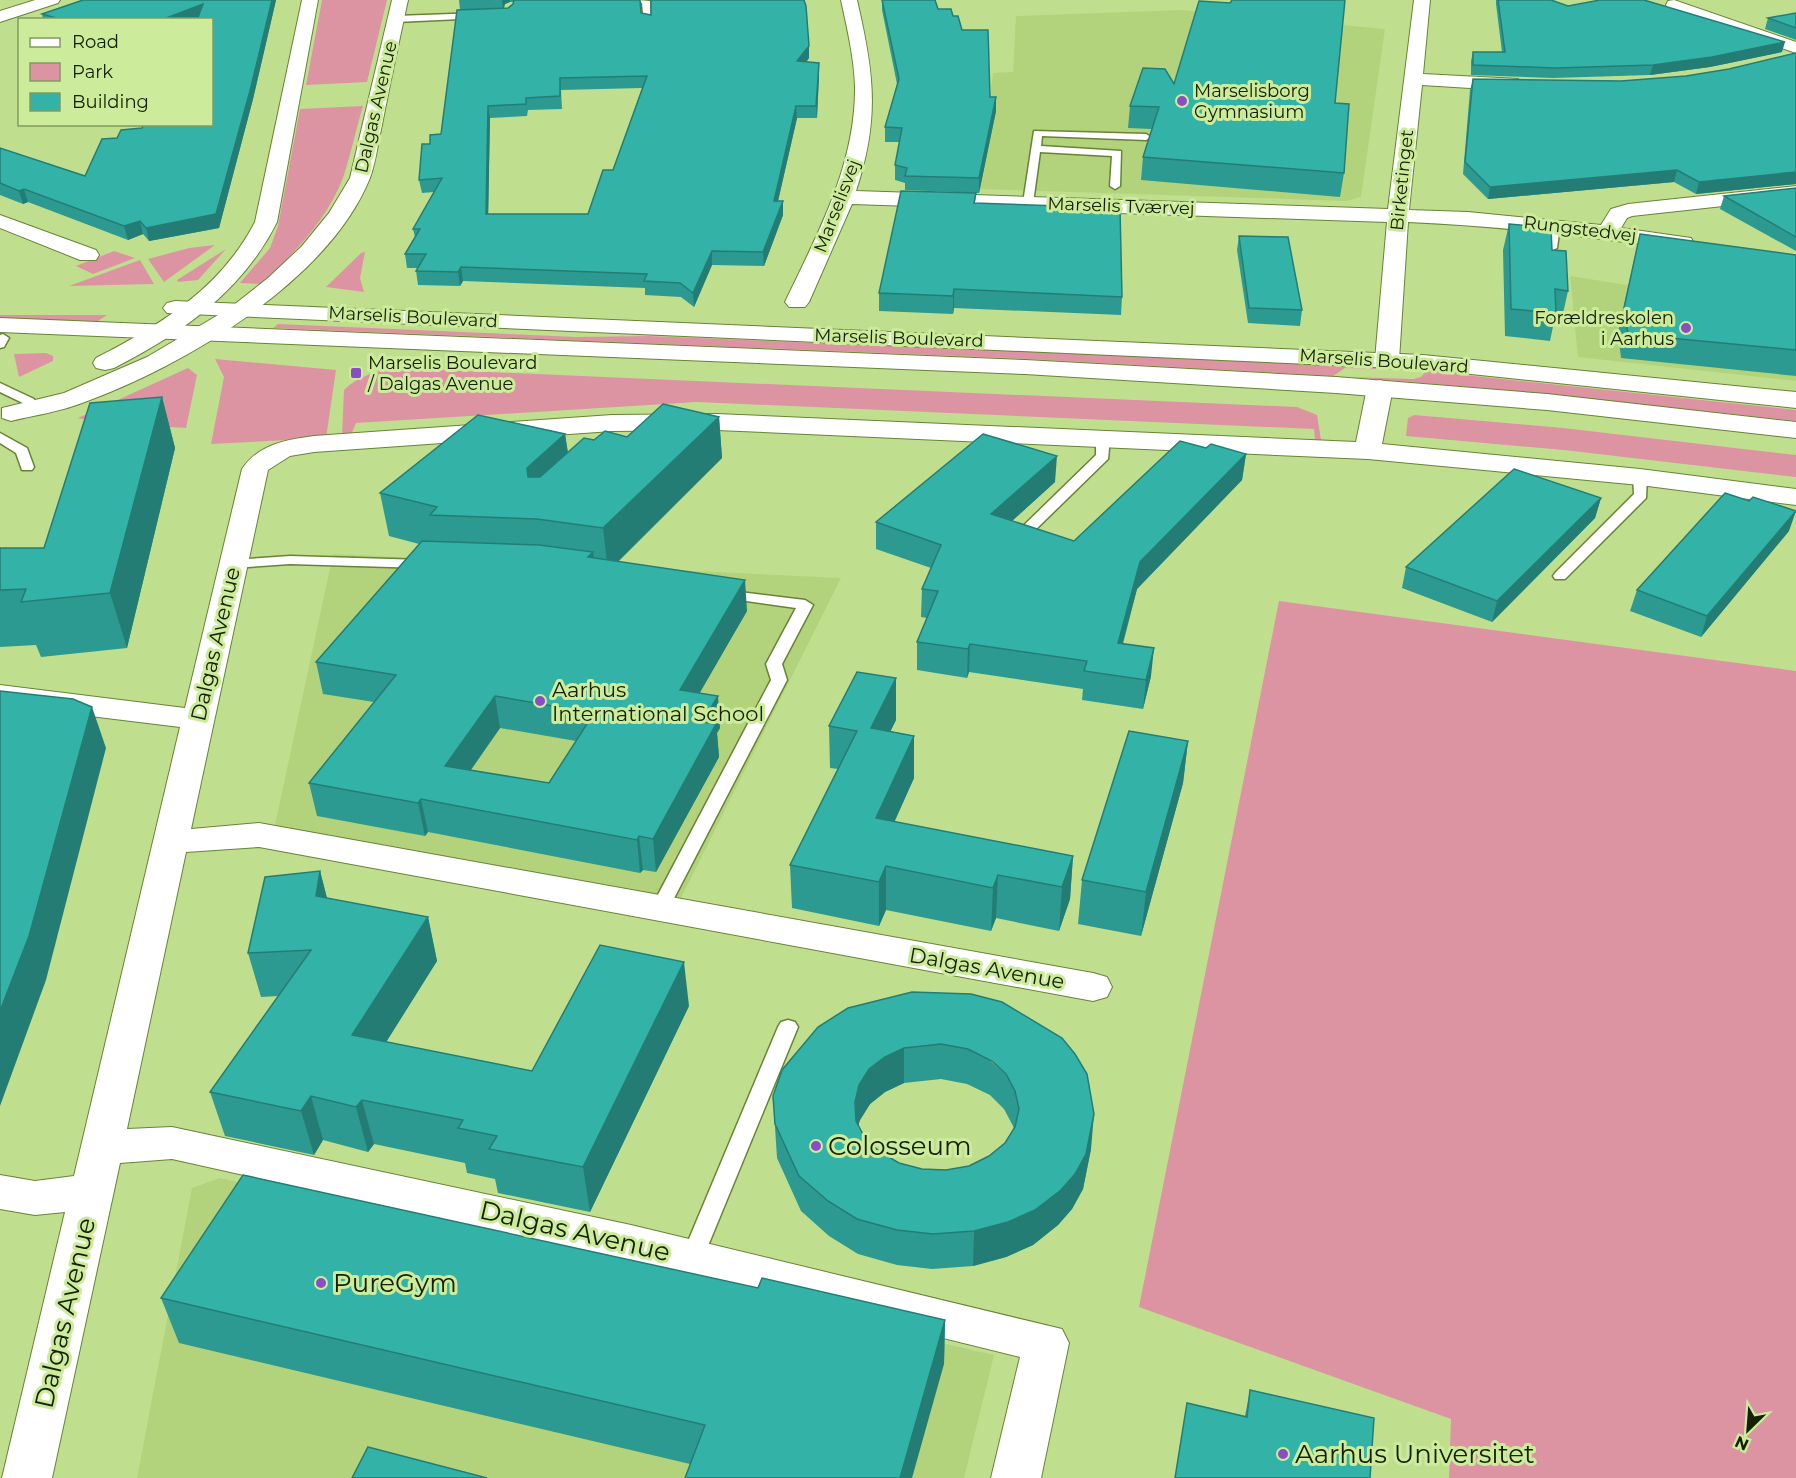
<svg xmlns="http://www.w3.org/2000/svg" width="1796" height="1478" viewBox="0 0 1796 1478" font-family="Montserrat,sans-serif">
<rect width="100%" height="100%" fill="#c0df8e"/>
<!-- built -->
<path fill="#b2d37b" d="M1182,10l203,19 -24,168 -15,4 -368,-12 15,-116 20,-1 3,-56z
M1570,276l140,22 86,1v82l-218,-24z
M333,554l508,24 -162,324 -404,-77z
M220,1178l774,177 -30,123h-827l55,-290z"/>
<!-- green -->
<path fill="#dc94a3" d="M322,0h65l-20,82 -61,3z
M363,106c-7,23 -12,48 -20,72 -16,42 -50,77 -83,106l-20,-1 30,-35 8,-22 22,-117z
M215,245l-51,37 -16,-23 41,-11z
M226,249l-28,31 -20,2 -1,-2z
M114,251l21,7 -42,16 -17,-8z
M365,252l-5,26 4,14 -38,-5 35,-34z
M140,260l14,24 -85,2z
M0,315h107l-9,6 -98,-2z
M278,324l299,13 72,-1 635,26 124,8 -63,-2 -12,8 -304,-17 -756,-31z
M46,353l7,3v5l-34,16 -5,-23z
M215,359l121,11 -10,68 -115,6 13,-67z
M188,368l9,7 -11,53 -86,-5 -22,-5z
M397,368l900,39 20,8 4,25 -6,-1 -1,-10 -617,-27 -341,21 -5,12 -9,1 2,-46c14,-14 34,-20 53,-22z
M1426,371l370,39v11l-266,-29 -178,-15 61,2 8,-2z
M1414,415l149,13 233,27v22l-232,-27 -158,-14 2,-18z
M1279,601l517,70v807h-347l2,-59 -312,-112z"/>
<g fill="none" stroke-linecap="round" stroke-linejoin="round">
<!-- service casing -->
<g stroke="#688335" stroke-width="3">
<path id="service" d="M637,0l13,1 1,24 -7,-2 -2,-20z
M479,13l3,5 -86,4 -4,-3 4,-3z
M1034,131l112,3 5,3 -5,3 -104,-4 -1,10 80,5 -1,35 -5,3 -5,-3 2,-30 -72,-4 -7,51 -5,3 -5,-3z
M1555,222l5,3 -3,23 -6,3 -6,-3 5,-23z
M3,334l6,4 -5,9 -4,1v-13z
M0,383l34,16 1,3 -6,4 -29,-14z
M0,433l27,15 7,19 -2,3h-10l-6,-17 -16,-10z
M1103,434l7,4 -2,21 -80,78h-10l-2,-3 2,-3 78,-76v-17z
M1640,473l7,4 -1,21 -81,81h-10l-2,-3 2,-3 79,-79 -1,-17z
M290,556l133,4 7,4 -7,4 -133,-4 -57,4 -7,-4 7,-4z
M723,590l82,10 8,5 -31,59 5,16 -118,228 -2,4h-14l-2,-4 120,-228 -5,-16 30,-56 -78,-11 -2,-3z
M788,1020l7,2 3,5 -95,231 -3,7 -8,2 -8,-2 -3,-7 97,-231 3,-5z"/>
</g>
<!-- minor casing -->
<g stroke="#688335" stroke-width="2">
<path id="minor" d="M841,0h16c17,73 23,118 -1,191l532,18 26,-209h16l-7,74 95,5 9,6 -9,6 -96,-6 -13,125 59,2 133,13 10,-16 17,-5 168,-18v12l-164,18 -5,2 -6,10 70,10 3,5 -3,5 -8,2c-91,-13 -182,-24 -275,-28l-9,138 -3,5 -9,2 -9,-2 -3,-5 12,-138 -535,-18 -43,98 -4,5h-16l-4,-5c33,-69 71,-138 70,-216 -1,-29 -8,-58 -14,-86z
M1674,0l122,42v11l-128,-44 -2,-4 2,-4z
M0,215l96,35 3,5 -3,5h-16l-80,-32z
M1380,380l9,3 4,5 -11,56 258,25 156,20v16l-156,-20 -272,-26 -651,-29 -105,1 -298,21 -24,4 -22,14 -77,359 68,-6 834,150 14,4 5,10 -5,10 -14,4 -834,-154 -73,5 -59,277 45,-2 459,98 431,104 7,14 -28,135h-50l29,-121 -389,-96 -459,-102 -52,4 -68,315h-50l63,-266 -30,3 -35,-6v-34l35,6 39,-5 106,-449 -180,-22v-20l185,23 57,-239c17,-25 43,-29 72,-33l298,-21 105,-1 639,28 11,-54 4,-5z"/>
</g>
<!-- tertiary casing -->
<g stroke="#688335" stroke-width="2">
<path id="tertiary" d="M35,0h25l-2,3 -58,19v-11z
M302,0h16l-41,222c-35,70 -95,111 -163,146l-9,2 -9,-2 -3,-5 3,-5c65,-33 125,-70 159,-136z
M392,0h16c-9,42 -18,83 -26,125 -4,17 -6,37 -12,53 -42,104 -188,189 -288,225 -23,9 -47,12 -71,18l-9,-3v-10l62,-15 83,-36 83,-49 38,-30 34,-32 27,-33 21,-35z"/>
</g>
<!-- secondary casing -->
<g stroke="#688335" stroke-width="2">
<path id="secondary" d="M175,301l1248,54 373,37v16l-373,-39 -1256,-56 -4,-5 4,-5z
M0,318l1025,42 311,17 211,17 249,28v16l-249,-28 -211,-17 -311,-19 -1025,-42z"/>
</g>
<!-- service -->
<use href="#service" fill="#fff" fill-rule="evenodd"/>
<!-- minor -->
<use href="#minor" fill="#fff" fill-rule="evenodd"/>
<!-- tertiary -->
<use href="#tertiary" fill="#fff" fill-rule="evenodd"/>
<!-- secondary -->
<use href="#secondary" fill="#fff" fill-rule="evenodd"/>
</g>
<!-- wall -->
<path fill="#2c9a90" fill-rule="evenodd" d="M83,0h193l-23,99 -34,129 -70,13 -6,-7 -15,6 -100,-38 -5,2 -23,-9v-47l85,28 32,-38 95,-14 -15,-106 -3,2h-151l-1,-6z
M459,0h181l1,13 168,33v12l-3,4 13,13 -2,43h-20l-19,83 5,14 -19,51 -52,-1 -18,42 -13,-10 -36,-2v-7l-182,-7 -3,5 -42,-1 -2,-14 2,-3h-11l-2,-14 10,-17 -2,-8 21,-37 -12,1 -3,-13 11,-36 11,-10 19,-124zM510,2h4l-1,2 -5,4h-4l1,-4zM642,88l-29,82 -25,44h-100l2,-96 37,-2 1,-6 34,-1 -1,-19z
M882,0h53l3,9 15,7 9,14 34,81 -17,82 -74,-3v-7l-10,-3v-15l5,-23h-15v-15l12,-43 -15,-74z
M1496,0h55l17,6 214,46 -72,15 -60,8 -97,3 -82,-3v-14l2,-9h29l-6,-48z
M1796,13v27l-31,-11 3,-11z
M1796,53v131l-100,10 -22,-12 -186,17 -25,-25 7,-84 3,-11 148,2 65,-5 43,-7z
M1174,84l161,19 9,70 -4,24 -199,-17 2,-23 9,-28 -24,-1 2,-22z
M1796,188v63l-76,-42 4,-13z
M976,193l-1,10 147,94 -1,18 -167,-7 -1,6 -74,-3v-18z
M1509,224l43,26 16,41 -6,27 -7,-1 -5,24 -45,-5 -2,-86z
M1640,234l156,21v121l-175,-18 -3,-26z
M1239,236l63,74 -2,16 -52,-3 -11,-73z
M162,397l13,51 -48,200 -86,9 -5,-12 -36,2v-99h44z
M719,417l3,41 -104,104 129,49 -48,82 21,35 -3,5 2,24 -63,115 -13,-2 -3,3 -212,-41 -3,4 -108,-20 -8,-33 65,-81 -51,-8 -7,-32 103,-118 -30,-8 -9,-43 185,-59 3,18 26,-12 33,-3zM500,728l76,13 -27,42 -78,-13z
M1206,448l40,6 -4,26 -105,109 -14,55 28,32 -8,33 -61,-9 1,-11 -114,-17 -2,6 -50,-8v-28l10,-24 -6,-1 1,-28 9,-21 -55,-19v-27l179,-40 -43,39 62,20z
M1601,498l-6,20 -103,104 -90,-34 4,-21z
M1789,531l-88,106 -71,-26 7,-21z
M896,720l-6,11 24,5v42l-20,44 179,34 -3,43 -11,32 -63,-13 -5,13 -105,-21 -7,16 -87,-18 -2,-43 48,-96 -8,-1 -1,-42z
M1188,741l-5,42 -42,153 -63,-12 4,-44z
M320,871l7,27 101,19 9,44 -51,81 146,29 157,-65 -99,206 -92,-19 -3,-14 -28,-6 -2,-10 -91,-19 -6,8 -45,-12 -9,15 -89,-19 -15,-44 68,-96 -17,1 -13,-44z
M912,992l179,157 -8,40 -11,20 -14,16 -25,20 -27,12 -33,9 -41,3 -35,-4 -39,-11 -29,-18 -28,-25 -24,-53 -4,-62zM941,1079l26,5 23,11 14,14 9,17 1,3 -9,14 -16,13 -20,10 -23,4 -24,-1 -23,-6 -19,-11 -15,-14 -7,-13 2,-5 10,-16 15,-12 19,-9z
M758,1288l187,32 -1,44 -254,100 -511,-121 -18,-45z
M1250,1390l120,88h-195l12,-75 58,13z"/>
<!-- shaded-wall -->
<path fill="#247d75" d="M272,0h4l-23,99 -34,129 -70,13 -3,-13z
M502,0h8v2l-5,2 -2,6z
M203,4l3,11 -12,5h-33z
M1785,42l-3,10 -72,15 -60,8 3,-10z
M809,46v12l-11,15 -1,-12z
M819,63v12l-2,43 -1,-12z
M996,97v14l-17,82v-15z
M488,106l2,12 -2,109 -2,-13z
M796,106l1,12 -22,96 -1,-13z
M1677,170l-3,12 -186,17 2,-12z
M1796,172v12l-100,10 3,-12z
M24,189l4,13 -5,2 -4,-13z
M783,201v14l-19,51 -1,-14z
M140,221l3,13 -15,6 -4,-14z
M712,251v14l-18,42 -1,-14z
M461,267l2,14 -3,5 -2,-14z
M954,289v19l-1,6v-18z
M162,397l13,51 -48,200 -17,-55z
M719,417l3,41 -114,113 -5,-43z
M565,434l6,42 -39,34 -5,-42z
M1246,454l-4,26 -105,109 -22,82 3,-28 22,-81z
M1057,456l-2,26 -65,59 1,-27z
M1601,498l-6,20 -103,104 5,-21z
M1796,511l-7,20 -88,106 6,-21z
M593,552l4,31 -9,-26z
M745,580l2,31 -64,111 -3,-32z
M970,644l-1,28 -2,6 1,-29z
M1154,648l-3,28 -8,33 3,-29z
M896,678v42l-24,50 -1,-42z
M495,696l5,32 -49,70 -6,-32z
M718,696l2,32 -3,5 2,24 -63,115 -3,-33 49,-117z
M92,707l14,41 -60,232 -46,126v-95z
M914,736v42l-37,83 -1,-43z
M1188,741l-5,42 -42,153 5,-44z
M421,799l7,33 -3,4 -7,-33z
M639,836l4,34 -3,3 -3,-33z
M1073,856l-3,43 -11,32 3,-44z
M886,866v44l-7,16v-44z
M320,871l11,43 -15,-18z
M998,875l-2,43 -5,13 2,-43z
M428,917l9,44 -74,118 -11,-44z
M684,962l5,44 -99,206 -7,-45z
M904,1048v35l-19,9 -15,12 -10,16 -5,17v-35l4,-17 10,-16 16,-12z
M311,1096l12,44 -9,15 -13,-44z
M362,1100l12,44 -6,8 -12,-45z
M1094,1114l-3,35 -8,40 -11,20 -14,16 -25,20 -27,12 -33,9 1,-35z
M945,1320l-1,44 -32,114h-12z"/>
<!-- building -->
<path fill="#33b3a7" stroke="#247d75" stroke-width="1.5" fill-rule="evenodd" d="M83,0h189l-21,87 -35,127 -70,14 -6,-7 -16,5 -100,-37 -5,2 -19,-8v-35l85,28 17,-37 15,-1 4,-8 21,-2 2,-4h68v-104h-15l6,-16 -42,16h-98l-21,-6z
M514,0h126l1,13 10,2v-15h153l2,6 3,40 -12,15 22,2 -3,43h-20l-22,95h9l-20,51 -51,-1 -19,42 -13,-10 -36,-2 3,-7 -186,-7 -3,5 -42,-1 10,-17h-21l15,-25h-7l29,-51 -23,2 3,-36h8v-9l11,-1 16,-124 51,-2 5,-4zM647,76l-34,94h-10l-15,44h-102l2,-108 38,-2v-6l34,-2v-18z
M882,0h53l3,9h13l2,7h5l4,14h26l2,67h6l-17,81 -74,-2 2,-8 -12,-3 7,-37 -17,-1 14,-48z
M1232,0h113l-10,103 14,1 -5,69 -201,-16 16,-50 -29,-1 13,-38 22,1 9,15 25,-83 31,2z
M1498,0h53l17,6 32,-6h44l141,42 -73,15 -59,8 -98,3 -82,-3v-13h32z
M1796,13v15l-28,-10z
M1796,53v119l-97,10 -22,-12 -187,17 -25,-25 8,-83 148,2 65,-5 43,-7z
M1796,188v49l-72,-41z
M901,191l75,2 -2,10 146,5 2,89 -168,-8 -1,7 -74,-3z
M1509,224l42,4 1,22 14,1 2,40 -13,-2 1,24 -45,-4z
M1640,234l156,21v95l-168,-16 -4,-26z
M1239,236l49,1 14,73 -53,-2z
M162,397l-52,196 -89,9 5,-13 -26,1v-42h44l46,-145z
M663,404l56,13 -116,111 -66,-9 -107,-4 7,-8 -57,-14 98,-78 87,19 -38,34 1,9h12l44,-39 10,2 11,-9 22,6z
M983,434l74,22 -66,58 83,27 106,-100 26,7 5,-4 35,10 -106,108 -22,81 36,5 -8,32 -62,-9 3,-10 -117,-17 -2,5 -51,-7 21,-51 -16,-2 19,-44 -65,-23z
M1514,469l87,29 -104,103 -91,-34z
M1725,493l24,8 4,-4 43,14 -89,105 -70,-26z
M422,541l117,4 54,7 -5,5 157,23 -65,110 38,6 -16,26 14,2 -63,115 -14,-3 -2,4 -216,-41 -3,4 -109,-20 87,-108 -80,-13zM495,696l99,17 -45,70 -104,-17z
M857,672l39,6 -25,50 43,8 -38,82 197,38 -11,31 -64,-12 -5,13 -107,-22 -7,16 -89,-17 67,-134 -28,-5z
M0,691l73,8 19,8 -63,229 -29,75z
M1129,731l59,10 -42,151 -64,-12z
M320,871l-4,25 112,21 -76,118 180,36 68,-126 84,17 -101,205 -94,-18 8,-13 -39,-8 5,-8 -101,-20 -6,7 -45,-11 -10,15 -91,-19 101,-142 -63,3 17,-76z
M912,992l59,2 31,8 60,36 13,16 12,20 7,40 -8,40 -11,20 -14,16 -26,20 -27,12 -34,9 -41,3 -36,-4 -40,-11 -29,-18 -29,-25 -24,-52 -2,-28 9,-26 36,-43 30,-19zM941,1044l27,5 24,12 14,13 9,17 4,18 -4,18 -10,16 -16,13 -20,10 -23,4 -24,-1 -23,-6 -19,-11 -15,-14 -9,-17 -1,-19 4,-17 10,-16 16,-12 19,-9z
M243,1175l515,113 4,-10 183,42 -45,158h-215l20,-53 -544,-127z
M1250,1390l124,28 -4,60h-195l12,-75 60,14z
M368,1447l119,31h-135z"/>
<!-- markers -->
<g fill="#8b4dc2" stroke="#cdec9b" stroke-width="2">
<circle cx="1182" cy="101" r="6"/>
<circle cx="1686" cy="328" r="6"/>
<rect x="350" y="367" width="12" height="12" rx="3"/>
<circle cx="540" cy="701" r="6"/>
<circle cx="816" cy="1146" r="6"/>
<circle cx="321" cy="1283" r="6"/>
<circle cx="1283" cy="1454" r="6"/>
</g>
<g text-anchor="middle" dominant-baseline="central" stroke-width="6" stroke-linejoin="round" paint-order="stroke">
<!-- far-poi labels -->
<g font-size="18" fill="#151f01" stroke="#cdec9b" text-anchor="start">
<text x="1194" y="91">Marselisborg<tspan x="1194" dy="21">Gymnasium</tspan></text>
<text x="1674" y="318" text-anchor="end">Forældreskolen<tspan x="1674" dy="21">i Aarhus</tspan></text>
<text x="368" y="363">Marselis Boulevard<tspan x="368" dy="21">/ Dalgas Avenue</tspan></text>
</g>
<!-- far-street labels -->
<g font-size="18" fill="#151f01" stroke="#cdec9b">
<text transform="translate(376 107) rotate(-77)">Dalgas Avenue</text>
<text transform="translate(1402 180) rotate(-84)">Birketinget</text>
<text transform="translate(837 206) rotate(-69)">Marselisvej</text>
<text transform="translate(1121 206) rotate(2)">Marselis Tværvej</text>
<text transform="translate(1580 229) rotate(7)">Rungstedvej</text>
<text transform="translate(413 317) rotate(3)">Marselis Boulevard</text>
<text transform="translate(899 338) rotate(2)">Marselis Boulevard</text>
<text transform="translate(1384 361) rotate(4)">Marselis Boulevard</text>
</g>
<!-- street labels -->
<g font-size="21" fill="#151f01" stroke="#cdec9b">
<text transform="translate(215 644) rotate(-77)">Dalgas Avenue</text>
<text transform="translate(987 968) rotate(10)">Dalgas Avenue</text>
</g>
<!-- poi labels -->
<g font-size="21" fill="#151f01" stroke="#cdec9b" text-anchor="start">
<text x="552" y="689">Aarhus<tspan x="552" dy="24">International School</tspan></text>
</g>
<!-- near-poi labels -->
<g font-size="26" fill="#151f01" stroke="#cdec9b" text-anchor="start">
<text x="828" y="1146">Colosseum</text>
<text x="333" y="1283">PureGym</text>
<text x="1295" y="1454">Aarhus Universitet</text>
</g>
<!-- near-street labels -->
<g font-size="26" fill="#151f01" stroke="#cdec9b">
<text transform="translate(575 1231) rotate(13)">Dalgas Avenue</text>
<text transform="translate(65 1313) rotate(-77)">Dalgas Avenue</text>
</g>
</g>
<!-- legend -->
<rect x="18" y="18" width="195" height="108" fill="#cdec9b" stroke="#839a5d" stroke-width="1.5"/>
<rect x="30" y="38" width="30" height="9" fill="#ffffff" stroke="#839a5d" stroke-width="1.5"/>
<text x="72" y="48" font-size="18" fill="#151f01">Road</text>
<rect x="30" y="63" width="30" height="18" fill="#dc94a3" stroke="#839a5d" stroke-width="1.5"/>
<text x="72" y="78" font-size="18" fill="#151f01">Park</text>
<rect x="30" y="93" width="30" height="18" fill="#33b3a7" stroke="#839a5d" stroke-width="1.5"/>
<text x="72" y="108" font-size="18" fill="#151f01">Building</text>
<!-- north arrow -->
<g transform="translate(1748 1430) rotate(205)" stroke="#cdec9b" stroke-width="4.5" paint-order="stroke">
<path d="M0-4.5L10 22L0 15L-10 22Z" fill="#151f01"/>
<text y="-9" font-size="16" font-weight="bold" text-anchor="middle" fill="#151f01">N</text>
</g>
</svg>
